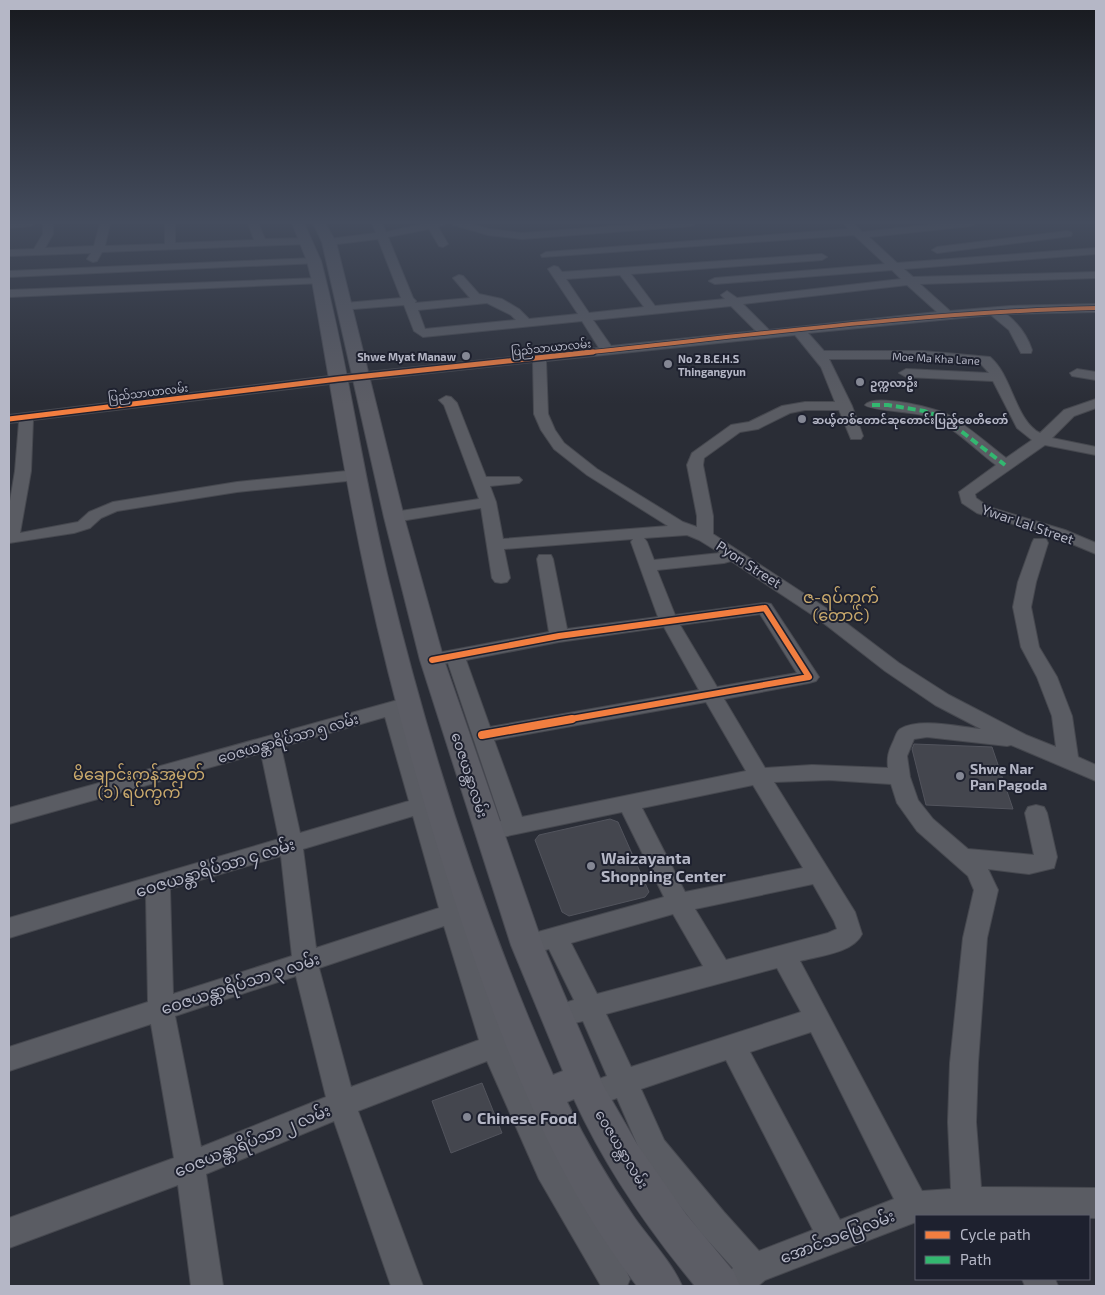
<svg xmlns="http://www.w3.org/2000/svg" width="1105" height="1295" viewBox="0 0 1105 1295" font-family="'Exo 2','Noto Sans Myanmar',sans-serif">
<rect width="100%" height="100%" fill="#2a2d36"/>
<!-- building -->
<path fill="#44464e" stroke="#52545d" d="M914,744l78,3 21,62 -87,-4 -14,-56z
M610,819l8,3 31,70 -4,5 -76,19 -7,-4 -27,-72 4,-5z
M482,1083l20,50 -51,20 -19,-52z"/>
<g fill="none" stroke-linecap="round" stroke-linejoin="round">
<!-- minor casing -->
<g stroke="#46484f" stroke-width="2">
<path id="minor" d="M9,223h27l-5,3 -22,2z
M43,223h10v11l-8,14 49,-2 6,-23h10l-5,23 60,-2v-21h10v20l79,-3 -6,-17h10l7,16 42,-1 5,3 -5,3 -205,8 -5,9 -4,1 -6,-3 4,-6 -82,3v-6l25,-1 9,-15z
M372,223h10l4,9 41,-9h19l-8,4 10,17 -5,3 -4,-1 -10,-17 -41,8 25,61 3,3 -1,2 55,-5 -17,-20 6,-3 4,1 16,18 23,5 17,10 10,10 49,-5 -30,-45 6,-3 4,1 4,5 260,-18 5,3 -5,3 -191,14 24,32 70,-7 -4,-4 6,-4 10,7 164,-19 -9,-9 -177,14 -6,-3 6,-3 170,-14 -31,-29 -312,22 -1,-2 5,-3 302,-23 -4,-6h9l9,9 83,-9h31l-5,3 -102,11 28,26 199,-15v6l-192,15 9,8 183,-5v6l-176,6 30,27 60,-5 86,-2v8l-90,2c12,9 21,21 26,36l-1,3h-10l-12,-23 -18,-15 -183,18 16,18h99l67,6c22,18 25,63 50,76l24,-23 32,-11v9l-22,8 -22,22 44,9v8l-51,-10 -70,49 1,4 13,9 76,23 31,13v11l-43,-18 -76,-23 -15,-10 -3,-11 37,-27c-23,-17 -46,-43 -74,-50 -11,-3 -53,-5 -57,-10 9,-12 73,3 85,11 20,12 38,28 56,42l26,-18 -15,-12 -24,-47 -87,-4 -7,-4 7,-4 83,4 -8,-9 -58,-5h-94l23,47 11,30 -2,3h-10l-12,-29h-34l-15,3 -32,16 -18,3 -36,26 -1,7 10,51v18l116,76 70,53 50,32 77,40 30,12 -4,-31 -15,-39 -16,-30 -8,-40 5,-25 14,-39 2,-4h12l2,4 -12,39 -5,25 8,40 18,30 15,39 6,41 18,8v16l-85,-36 -4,1 -80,-9 -13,2 -7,17 3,21 8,23 15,19 35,30 66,6 -9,-42 3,-6 8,-2 8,2 3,6 10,44 -3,11 -25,6 -41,-5 10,21 -11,48 -9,125 -2,59 5,65 115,1v30l-180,-2v6l-151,58 -7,6h-37l5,-11 7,-7 -31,-34 -58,-74 -27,-62 -27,10 -10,-4 -4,-9 4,-9 27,-10 -24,-55 -25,6 -9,-3 -4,-8 4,-8 25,-8 -25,-51 -22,6 -9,-3 -3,-7 3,-7 9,-3 137,-38 -42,-85 -134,28 -8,-2 -3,-6 3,-6 21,-5 -53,-158 -16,3 -7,-2 -2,-4 2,-4 7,-2 117,-22 -12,-73 2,-4h12l2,4 14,70 91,-12 -27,-75 2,-3 -129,10 6,29 -3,4 -6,1 -6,-1 -3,-4 -11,-70 -87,14 -6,-2 -2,-3 2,-3 6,-2 85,-13 -35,-94 -5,-5 7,-4 5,1 6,6 29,74h33l3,3 -3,3 -29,3 6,16 7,37 165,-13 -81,-51 -33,-26 -13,-19 -7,-16 -1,-52 -195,21 -305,37 -2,51 -11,62 58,-11 11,-10 24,-10 124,-20 120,-12 5,2 3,3 -3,3 -5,2 -120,12 -120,19 -16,7 -11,10 -16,5 -65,10v-36l6,-36 4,-49 -10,1v-8l329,-40 261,-27 -17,-27 -159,16 -9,-6 -10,-26 -63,5 -2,-3 6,-4 56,-5 -23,-59 -49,6 -5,-3 5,-3 47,-6zM620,275l24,32 -55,6 -23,-34zM907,285l30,27 -168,18 -26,-26zM487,303l24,12 5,5 -91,9 -7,-19zM731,306l25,25 -145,15 -18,-26zM795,335l26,32 14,35h-30l-23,4 -33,16 -18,3 -39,28 -5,12 10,51v11l-14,-5 -86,-53 -33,-26 -9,-13 -7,-16 -2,-53zM687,535l12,5 21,13 -66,7 -7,-18 -3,-4zM731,561l86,57 68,53 50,34 46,24c-22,-2 -61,-12 -81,0 -4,3 -5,9 -7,13 -5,10 -6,16 -5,26l-76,-3 -47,3 -41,-69 85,-16 7,-2 3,-4 -48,-73 -6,-1 -90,12 -18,-45 67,-7zM760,614l37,59 -80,14 -37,-62zM664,627l35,63 -209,37 -24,-67 93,-18zM706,702l40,69 -224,46 -28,-77zM829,780l62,4 6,19 20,28 51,45 6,14 -11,48 -13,125 -2,59 3,67 -29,2 -122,-230c19,-5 53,-8 62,-27l-7,-22 -81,-130zM753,785l50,83 -118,24 -43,-84zM813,884l21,37 3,8 -9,4 -102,27 -31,-51zM673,914l30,52 -106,28 -26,-51zM777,968l24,44 -170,55 -25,-53zM811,1032l83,167 -54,21 -90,-168zM726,1060l87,170 -54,21 -35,-39 -60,-72 -23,-51z
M453,223h15l21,6 33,4 133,-10h42l-5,3 -170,13 -34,-4 -34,-10z
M1067,231l4,1 1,2 -1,2 -134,17 -5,-3 5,-3z
M314,258l6,3 -2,2 -309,14v-6z
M319,278l6,3 -2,2 -314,14v-7z
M1077,369l19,3v8l-24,-4 -2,-3z
M405,698l7,2 3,5 -3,5 -8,2 25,83 11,1 3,6 -3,6 -7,2 28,91 3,-1 8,3 4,7 -4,7 -6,2 36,112 11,3 4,8 -4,8 -3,2 49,107 66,109 5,11 -3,7h-26l-62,-107 -52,-118 -129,50 65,175h-32l-57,-165 -128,53 17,112h-32l-13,-101 -169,63v-30l165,-60 -23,-134 -142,47v-24l139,-45 -2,-106 -137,42v-20l270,-79 -18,-86 -252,71v-16zM385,717l24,84 -109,32 -19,-86zM413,816l26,92 -123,40 -13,-99zM281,856l11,100 -119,38 -3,-105zM444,926l35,114 -128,47 -32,-119zM296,976l30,121 -125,50 -26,-131z
M1022,1279h33l3,7h-33z"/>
</g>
<!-- major casing -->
<g stroke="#484a52" stroke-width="2">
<path id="major" d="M292,223h12l17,38c28,106 42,215 68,321 41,168 94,335 164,493l10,-4 -52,-126 -91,-285 -36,-143 -62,-275 -9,-19h12l11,19 68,275 40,143 99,285 60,140 34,59 49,70 48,58 6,14h-45c-47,-57 -90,-119 -121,-187l-7,3c19,40 42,79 67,115 16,23 37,44 48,69h-45c-78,-101 -126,-219 -167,-339 -41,-120 -76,-242 -103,-366 -22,-99 -37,-200 -55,-300l-5,-20z"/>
</g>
<!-- minor -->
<use href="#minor" fill="#5a5c63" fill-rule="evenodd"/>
<!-- major -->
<use href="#major" fill="#5c5d65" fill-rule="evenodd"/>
<!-- quiet -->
<path stroke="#33b770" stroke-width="4" stroke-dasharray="8 4" stroke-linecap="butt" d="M872,405h16l36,6 20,7 61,47"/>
<!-- cycleway-far3 casing -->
<g stroke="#1e212f" stroke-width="5.5">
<path id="cycleway-far3" d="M581,353c172,-18 343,-41 515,-45"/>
</g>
<!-- cycleway-far2 casing -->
<g stroke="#1e212f" stroke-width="8">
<path id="cycleway-far2" d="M9,419l329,-40 255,-27"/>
</g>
<!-- cycleway-far1 casing -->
<g stroke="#1e212f" stroke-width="9">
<path id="cycleway-far1" d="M432,660l127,-24 206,-28 44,69 -244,43"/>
</g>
<!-- cycleway casing -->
<g stroke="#1e212f" stroke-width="11">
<path id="cycleway" d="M482,735l90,-16"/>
</g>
<!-- cycleway-far3 -->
<use href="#cycleway-far3" stroke="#f27e40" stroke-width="4"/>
<!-- cycleway-far2 -->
<use href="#cycleway-far2" stroke="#f27e40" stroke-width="5"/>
<!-- cycleway-far1 -->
<use href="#cycleway-far1" stroke="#f27e40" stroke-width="6"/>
<!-- cycleway -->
<use href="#cycleway" stroke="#f27e40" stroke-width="8"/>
</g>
<!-- sky -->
<linearGradient id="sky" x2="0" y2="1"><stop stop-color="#17191e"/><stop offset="0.55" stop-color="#444c5d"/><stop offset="1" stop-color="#444c5d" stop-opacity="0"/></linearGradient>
<rect width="1105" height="404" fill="url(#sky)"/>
<!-- markers -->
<g fill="#848794" stroke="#1e212f" stroke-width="2">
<circle cx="466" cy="356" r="5"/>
<circle cx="668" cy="364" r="5"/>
<circle cx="860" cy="382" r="5"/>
<circle cx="802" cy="419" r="5"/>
<circle cx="960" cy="776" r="5"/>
<circle cx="591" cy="866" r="5"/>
<circle cx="467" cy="1117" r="5"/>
</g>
<g text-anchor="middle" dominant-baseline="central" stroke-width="4" stroke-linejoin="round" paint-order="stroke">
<!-- far-street labels -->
<g font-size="11" fill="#b5b7c6" stroke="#1e212f">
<text transform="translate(551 347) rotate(-6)">ပြည်သာယာလမ်း</text>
<text transform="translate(936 358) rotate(3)">Moe Ma Kha Lane</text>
<text transform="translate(148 392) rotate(-7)">ပြည်သာယာလမ်း</text>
</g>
<!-- far-poi labels -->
<g font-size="11" font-weight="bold" fill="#b5b7c6" stroke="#1e212f" text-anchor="start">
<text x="456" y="356" text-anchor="end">Shwe Myat Manaw</text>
<text x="678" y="358">No 2 B.E.H.S<tspan x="678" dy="13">Thingangyun</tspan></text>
<text x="870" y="382">ဥက္ကလာဦး</text>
<text x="812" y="419">ဆယ့်တစ်တောင်ဆုတောင်းပြည့်စေတီတော်</text>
</g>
<!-- street labels -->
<g font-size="14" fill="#b5b7c6" stroke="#1e212f">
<text transform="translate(1028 524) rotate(19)">Ywar Lal Street</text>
<text transform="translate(749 564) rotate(33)">Pyon Street</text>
<text transform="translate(288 738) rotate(-16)">ဝေဇယန္တာရိပ်သာ ၅ လမ်း</text>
<text transform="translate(470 775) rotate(72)">ဝေဇယန္တာလမ်း</text>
<text transform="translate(622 1149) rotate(59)">ဝေဇယန္တာလမ်း</text>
</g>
<!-- poi labels -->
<g font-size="14" font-weight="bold" fill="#b5b7c6" stroke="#1e212f" text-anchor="start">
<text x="970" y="768">Shwe Nar<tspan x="970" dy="16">Pan Pagoda</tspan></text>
</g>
<!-- quarter labels -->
<g font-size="16" fill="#c9a96c" stroke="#1e212f">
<text x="841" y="596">ဇ-ရပ်ကွက်<tspan x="841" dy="18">(တောင်)</tspan></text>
<text x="139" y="773">မိချောင်းကန်အမှတ်<tspan x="139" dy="18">(၁) ရပ်ကွက်</tspan></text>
</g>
<!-- near-poi labels -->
<g font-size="16" font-weight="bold" fill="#b5b7c6" stroke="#1e212f" text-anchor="start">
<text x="601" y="857">Waizayanta<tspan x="601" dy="18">Shopping Center</tspan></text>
<text x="477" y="1117">Chinese Food</text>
</g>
<!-- near-street labels -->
<g font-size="16" fill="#b5b7c6" stroke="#1e212f">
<text transform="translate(215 867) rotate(-17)">ဝေဇယန္တာရိပ်သာ ၄ လမ်း</text>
<text transform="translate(240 983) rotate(-18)">ဝေဇယန္တာရိပ်သာ ၃ လမ်း</text>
<text transform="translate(252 1140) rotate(-22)">ဝေဇယန္တာရိပ်သာ ၂ လမ်း</text>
<text transform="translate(837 1236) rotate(-21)">အောင်သပြေလမ်း</text>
</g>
</g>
<!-- border -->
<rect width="1105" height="1295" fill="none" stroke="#b5b7c6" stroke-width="20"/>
<!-- legend -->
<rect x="915" y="1215" width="175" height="65" fill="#1e212f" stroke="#5a5d6b"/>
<rect x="925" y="1231" width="25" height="8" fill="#f27e40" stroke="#5a5d6b"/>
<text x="960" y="1240" font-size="15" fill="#b5b7c6">Cycle path</text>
<rect x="925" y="1256" width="25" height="8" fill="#33b770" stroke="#5a5d6b"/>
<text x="960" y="1265" font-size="15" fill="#b5b7c6">Path</text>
</svg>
